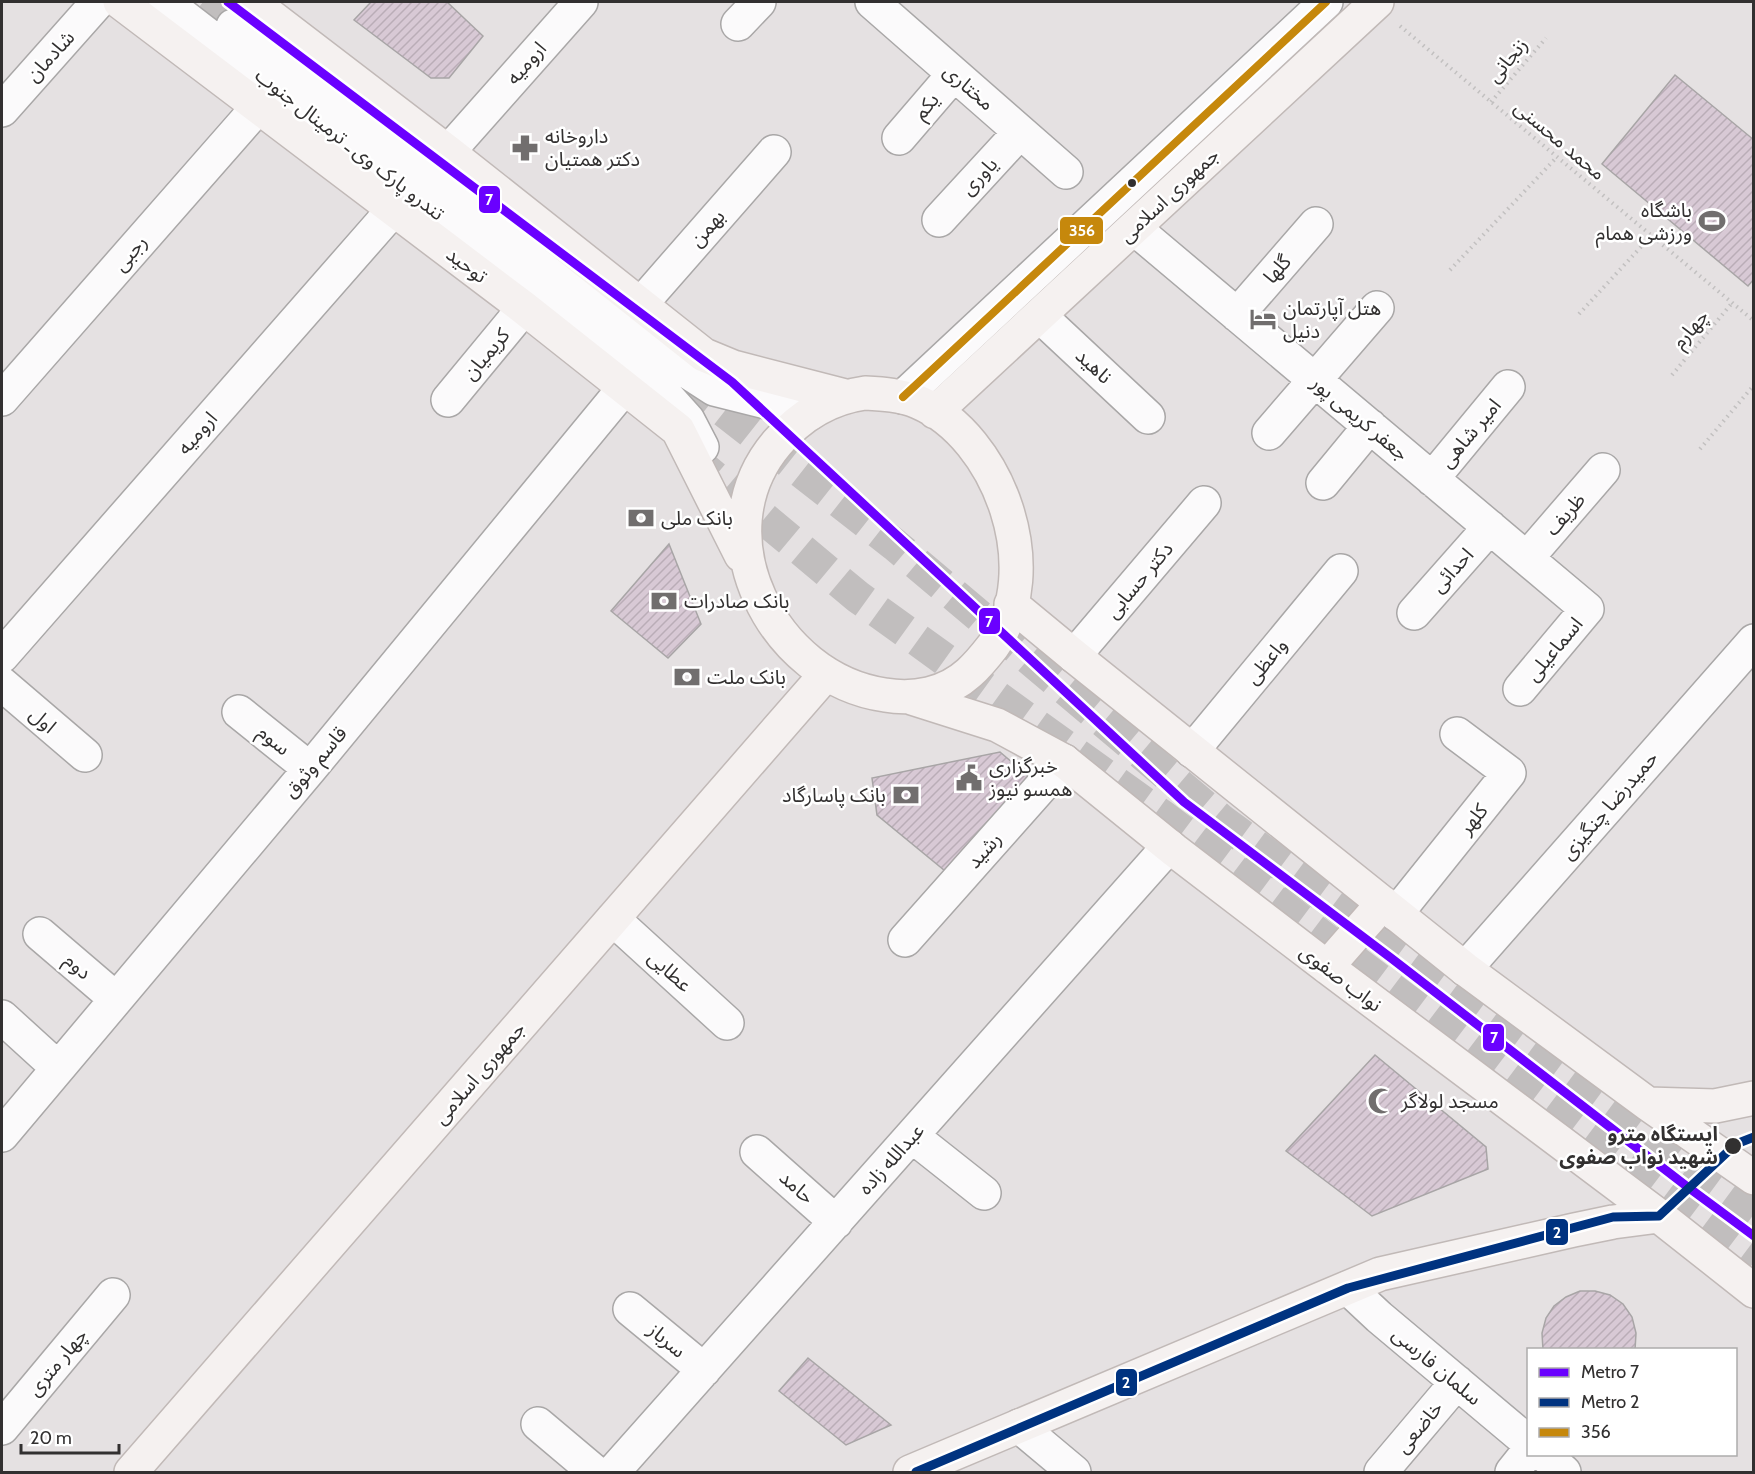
<svg xmlns="http://www.w3.org/2000/svg" width="1755" height="1474" viewBox="0 0 1755 1474" font-family="Cabin,'Noto Sans Arabic',sans-serif">
<defs>
<pattern id="building-hatch" width="6" height="6" patternUnits="userSpaceOnUse" patternTransform="scale(1.5)"><rect width="6" height="6" fill="#d8c9d5"/><path d="M-1 1l2-2M0 6l6-6M5 7l2-2" fill="none" stroke="#baadb7"/></pattern>
</defs>
<rect width="100%" height="100%" fill="#e5e1e2"/>
<!-- building -->
<path fill="url(#building-hatch)" stroke="#a8a5a6" stroke-width="1.5" d="M371,2h76l36,34 -34,42h-18l-77,-58z
M1675,75l79,65v139l-6,7 -146,-122z
M669,544l32,80 -33,34 -57,-47z
M1000,752l34,29 -84,94 -73,-60 -5,-37z
M1375,1055l111,92 2,22 -116,47 -86,-65z
M1580,1291h15l15,4 13,9 9,13 4,16 -1,17h-92l-1,-17 4,-15 8,-12 12,-9z
M808,1358l83,67 -45,20 -67,-54z"/>
<g fill="none" stroke-linecap="round" stroke-linejoin="round">
<!-- highway-tunnel -->
<path stroke="#c1bebe" stroke-width="33" stroke-dasharray="33 16" stroke-linecap="butt" d="M203,2l53,41
M686,381l209,164 327,276 532,393
M689,456l169,141 304,219 592,446"/>
<!-- minor casing -->
<g stroke="#a9a7a7" stroke-width="36">
<path id="minor" d="M165,2l234,180 263,209 26,29 14,27
M872,2l194,170
M738,24l21,-22
M233,26l225,166 222,175 34,22 96,24
M2,110l96,-108
M899,138l55,-64
M448,152l133,-150
M939,220l81,-88
M1134,228l453,381 -67,80
M641,304l133,-152
M1237,315l79,-91
M1040,316l108,101
M903,397l423,-395
M2,399l257,-293
M448,400l76,-92
M1269,433l108,-125
M1432,479l76,-92
M1323,483l47,-57
M1527,558l76,-88
M1414,613l76,-86
M2,656l391,-446
M1074,656l130,-153
M2,684l83,71
M239,712l71,57
M1192,751l149,-180
M1396,914l113,-141 -52,-39
M613,919l114,104
M40,934l76,65
M905,940l159,-179
M1465,969l289,-328
M2,1017l56,51
M2,1135l308,-366 315,-382
M912,1136l72,57
M757,1152l79,70
M1348,1288l31,29 149,125
M630,1309l74,61
M538,1424l57,48
M1019,1426l55,46
M2,1428l111,-133
M1543,1454l21,18
M613,1472l556,-626
M1381,1472l76,-90
M1512,1472l16,-20"/>
</g>
<!-- major casing -->
<g stroke="#c1b9b7" stroke-width="36">
<path id="major" d="M120,2l404,306 154,122 63,125
M252,2l196,150 256,203 29,12 112,29
M865,393c18,1 36,2 53,9 82,35 129,169 75,244 -7,9 -15,19 -24,27 -23,21 -55,27 -84,22 -112,-16 -186,-160 -108,-252 23,-27 52,-45 88,-50z
M935,412l442,-410
M1011,604l63,52 391,313 183,135 106,74
M912,698l85,27 67,36 110,89 153,117 332,249 95,75
M1327,967l56,-64
M1648,1104l67,2 39,-8
M131,1472l695,-798
M910,1472l470,-198 194,-44 39,-8 46,-6"/>
</g>
<!-- path -->
<path stroke="#c2c0c0" stroke-width="4" stroke-dasharray="1.5 4.5" stroke-linecap="butt" d="M1400,26l354,295
M1491,102l55,-64
M1450,270l107,-113
M1579,314l72,-78
M1672,375l60,-72
M1700,449l54,-64"/>
<!-- minor -->
<use href="#minor" stroke="#fbfafb" stroke-width="33"/>
<!-- major -->
<use href="#major" stroke="#f5f1f0" stroke-width="33"/>
<!-- bus-1 casing -->
<g stroke="#fff" stroke-width="12">
<path id="bus-1" d="M903,397l423,-395"/>
</g>
<!-- bus-1 -->
<use href="#bus-1" stroke="#c6880c" stroke-width="8"/>
<!-- metro-1 casing -->
<g stroke="#fff" stroke-width="14">
<path id="metro-1" d="M228,2l504,380 452,420 207,156 294,227 69,51"/>
</g>
<!-- metro-2 casing -->
<g stroke="#fff" stroke-width="14">
<path id="metro-2" d="M916,1472l432,-184 265,-71 46,-1 77,-72 18,-7"/>
</g>
<!-- metro-1 -->
<use href="#metro-1" stroke="#6a00ff" stroke-width="9"/>
<!-- metro-2 -->
<use href="#metro-2" stroke="#003380" stroke-width="9"/>
</g>
<!-- icons -->
<defs>
<g id="pharmacy-bare" transform="scale(2.07)"><path d="M-2-6h4v4h4v4h-4v4h-4v-4h-4v-4h4Z" fill="#716e6e" stroke="#fff" stroke-width="2.5" paint-order="stroke"/></g>
<g id="stadium-bare" transform="scale(2.07)"><path d="M0-5a6.5 5 0 1 0 0 10a6.5 5 0 1 0 0-10ZM-3.5-1.8h7v3.6h-7Z" fill="#716e6e" stroke="#fff" stroke-width="2.5" paint-order="stroke"/></g>
<g id="hotel-bare" transform="scale(2.07)"><path d="M-6-4.5h1.5V1H6V5H4.5V3h-9V5H-6ZM-4 0a1.8 1.8 0 1 1 3.6 0ZM.5 0V-2.5h3Q6-2.5 6 0Z" fill="#716e6e" stroke="#fff" stroke-width="2.5" paint-order="stroke"/></g>
<g id="bank-bare" transform="scale(2.07)"><path d="M-6-4H6V4H-6ZM0-2.3a2.3 2.3 0 1 0 0 4.6a2.3 2.3 0 1 0 0-4.6Z" fill="#716e6e" stroke="#fff" stroke-width="2.5" paint-order="stroke"/></g>
<g id="civic-bare" transform="scale(2.07)"><path d="M-.6-6.5H3V-4.5H.6V-3L4-1V1h2V6H-6V1h2V-1L-.6-3ZM-1.2 2.5V6h2.4V2.5Z" fill="#716e6e" stroke="#fff" stroke-width="2.5" paint-order="stroke"/></g>
<g id="mosque-bare" transform="scale(2.07)"><path d="M3.5-4.9A6 6 0 1 0 3.5 4.9A5 5 0 1 1 3.5-4.9Z" fill="#716e6e" stroke="#fff" stroke-width="2.5" paint-order="stroke"/></g>
</defs>
<g fill-rule="evenodd">
<use href="#pharmacy-bare" x="525" y="148"/>
<use href="#stadium-bare" x="1712" y="221"/>
<use href="#hotel-bare" x="1263" y="319"/>
<use href="#bank-bare" x="641" y="518"/>
<use href="#bank-bare" x="664" y="601"/>
<use href="#bank-bare" x="687" y="677"/>
<use href="#civic-bare" x="969" y="778"/>
<use href="#bank-bare" x="906" y="795"/>
<use href="#mosque-bare" x="1381" y="1101"/>
</g>
<!-- markers -->
<g fill="#323030" stroke="#fff" stroke-width="2">
<circle cx="1132" cy="183" r="5"/>
<circle cx="1733" cy="1146" r="9"/>
</g>
<g text-anchor="middle" dominant-baseline="central" stroke-width="5" stroke-linejoin="round" paint-order="stroke">
<!-- street labels -->
<g font-size="20" fill="#323030" stroke="#fff">
<text transform="translate(50 56) rotate(-48)">شادمان</text>
<text transform="translate(1507 60) rotate(-50)">زنجانی</text>
<text transform="translate(526 63) rotate(-49)">ارومیه</text>
<text transform="translate(969 87) rotate(41)">مختاری</text>
<text transform="translate(926 106) rotate(-50)">یکم</text>
<text transform="translate(1560 140) rotate(40)">محمد محسنی</text>
<text transform="translate(350 144) rotate(38)">تندرو پارک وی ـ ترمینال جنوب</text>
<text transform="translate(979 176) rotate(-47)">یاوری</text>
<text transform="translate(1169 195) rotate(-43)">جمهوری اسلامی</text>
<text transform="translate(707 228) rotate(-49)">بهمن</text>
<text transform="translate(130 253) rotate(-49)">رجبی</text>
<text transform="translate(467 265) rotate(37)">توحید</text>
<text transform="translate(1277 269) rotate(-49)">گلها</text>
<text transform="translate(1690 329) rotate(-50)">چهارم</text>
<text transform="translate(486 354) rotate(-50)">کریمیان</text>
<text transform="translate(1094 366) rotate(43)">ناهید</text>
<text transform="translate(1360 418) rotate(40)">جعفر کریمی پور</text>
<text transform="translate(197 433) rotate(-49)">ارومیه</text>
<text transform="translate(1470 433) rotate(-50)">امیر شاهی</text>
<text transform="translate(1565 514) rotate(-49)">ظریف</text>
<text transform="translate(1452 570) rotate(-48)">احدائی</text>
<text transform="translate(1139 580) rotate(-50)">دکتر حسابی</text>
<text transform="translate(1554 649) rotate(-50)">اسماعیلی</text>
<text transform="translate(1266 661) rotate(-50)">واعظی</text>
<text transform="translate(43 720) rotate(41)">اول</text>
<text transform="translate(274 740) rotate(39)">سوم</text>
<text transform="translate(315 762) rotate(-50)">قاسم وثوق</text>
<text transform="translate(1609 805) rotate(-49)">حمیدرضا چنگیزی</text>
<text transform="translate(1473 819) rotate(-51)">کلهر</text>
<text transform="translate(984 850) rotate(-48)">رشید</text>
<text transform="translate(78 966) rotate(41)">دوم</text>
<text transform="translate(670 971) rotate(42)">عطایی</text>
<text transform="translate(1341 978) rotate(37)">نواب صفوی</text>
<text transform="translate(479 1073) rotate(-49)">جمهوری اسلامی</text>
<text transform="translate(891 1159) rotate(-48)">عبدالله زاده</text>
<text transform="translate(797 1187) rotate(42)">حامد</text>
<text transform="translate(667 1340) rotate(40)">سرباز</text>
<text transform="translate(57 1362) rotate(-50)">چهار متری</text>
<text transform="translate(1437 1366) rotate(40)">سلمان فارسی</text>
<text transform="translate(1419 1427) rotate(-50)">خاضعی</text>
</g>
<!-- poi labels -->
<g font-size="20" fill="#323030" stroke="#fff" text-anchor="start">
<text x="545" y="136">داروخانه<tspan x="545" dy="23">دکتر همتیان</tspan></text>
<text x="1692" y="210" text-anchor="end">باشگاه<tspan x="1692" dy="23">ورزشی همام</tspan></text>
<text x="1283" y="308">هتل آپارتمان<tspan x="1283" dy="23">دنیل</tspan></text>
<text x="661" y="518">بانک ملی</text>
<text x="684" y="601">بانک صادرات</text>
<text x="707" y="677">بانک ملت</text>
<text x="989" y="766">خبرگزاری<tspan x="989" dy="23">همسو نیوز</tspan></text>
<text x="886" y="795" text-anchor="end">بانک پاسارگاد</text>
<text x="1401" y="1101">مسجد لولاگر</text>
</g>
<!-- stop labels -->
<g font-size="20" font-weight="bold" fill="#323030" stroke="#fff" text-anchor="end">
<text x="1718" y="1134">ایستگاه مترو<tspan x="1718" dy="23">شهید نواب صفوی</tspan></text>
</g>
</g>
<g stroke="#fff" stroke-width="2">
<rect x="478" y="185" width="23" height="29" rx="6" fill="#6a00ff"/>
<rect x="1059" y="216" width="45" height="29" rx="6" fill="#c6880c"/>
<rect x="978" y="607" width="23" height="28" rx="6" fill="#6a00ff"/>
<rect x="1482" y="1023" width="23" height="29" rx="6" fill="#6a00ff"/>
<rect x="1545" y="1218" width="24" height="28" rx="6" fill="#003380"/>
<rect x="1115" y="1368" width="23" height="29" rx="6" fill="#003380"/>
</g>
<g font-size="16" text-anchor="middle" font-weight="bold" fill="#fff">
<text x="489" y="205">7</text>
<text x="1082" y="236">356</text>
<text x="989" y="627">7</text>
<text x="1494" y="1043">7</text>
<text x="1557" y="1238">2</text>
<text x="1126" y="1388">2</text>
</g>
<!-- border -->
<rect width="1755" height="1474" fill="none" stroke="#323030" stroke-width="6"/>
<!-- legend -->
<rect x="1527" y="1348" width="210" height="108" fill="#ffffff" stroke="#adacac" stroke-width="1.5"/>
<rect x="1539" y="1368" width="30" height="9" fill="#6a00ff" stroke="#adacac" stroke-width="1.5"/>
<text x="1581" y="1378" font-size="18" fill="#323030">Metro 7</text>
<rect x="1539" y="1398" width="30" height="9" fill="#003380" stroke="#adacac" stroke-width="1.5"/>
<text x="1581" y="1408" font-size="18" fill="#323030">Metro 2</text>
<rect x="1539" y="1428" width="30" height="9" fill="#c6880c" stroke="#adacac" stroke-width="1.5"/>
<text x="1581" y="1438" font-size="18" fill="#323030">356</text>
<!-- scale -->
<path d="M21 1444v9h98v-9" fill="none" stroke="#323030" stroke-width="3"/>
<text x="30" y="1444" font-size="18" fill="#323030" stroke="#ffffff" stroke-width="4.5" paint-order="stroke">20 m</text>
</svg>
